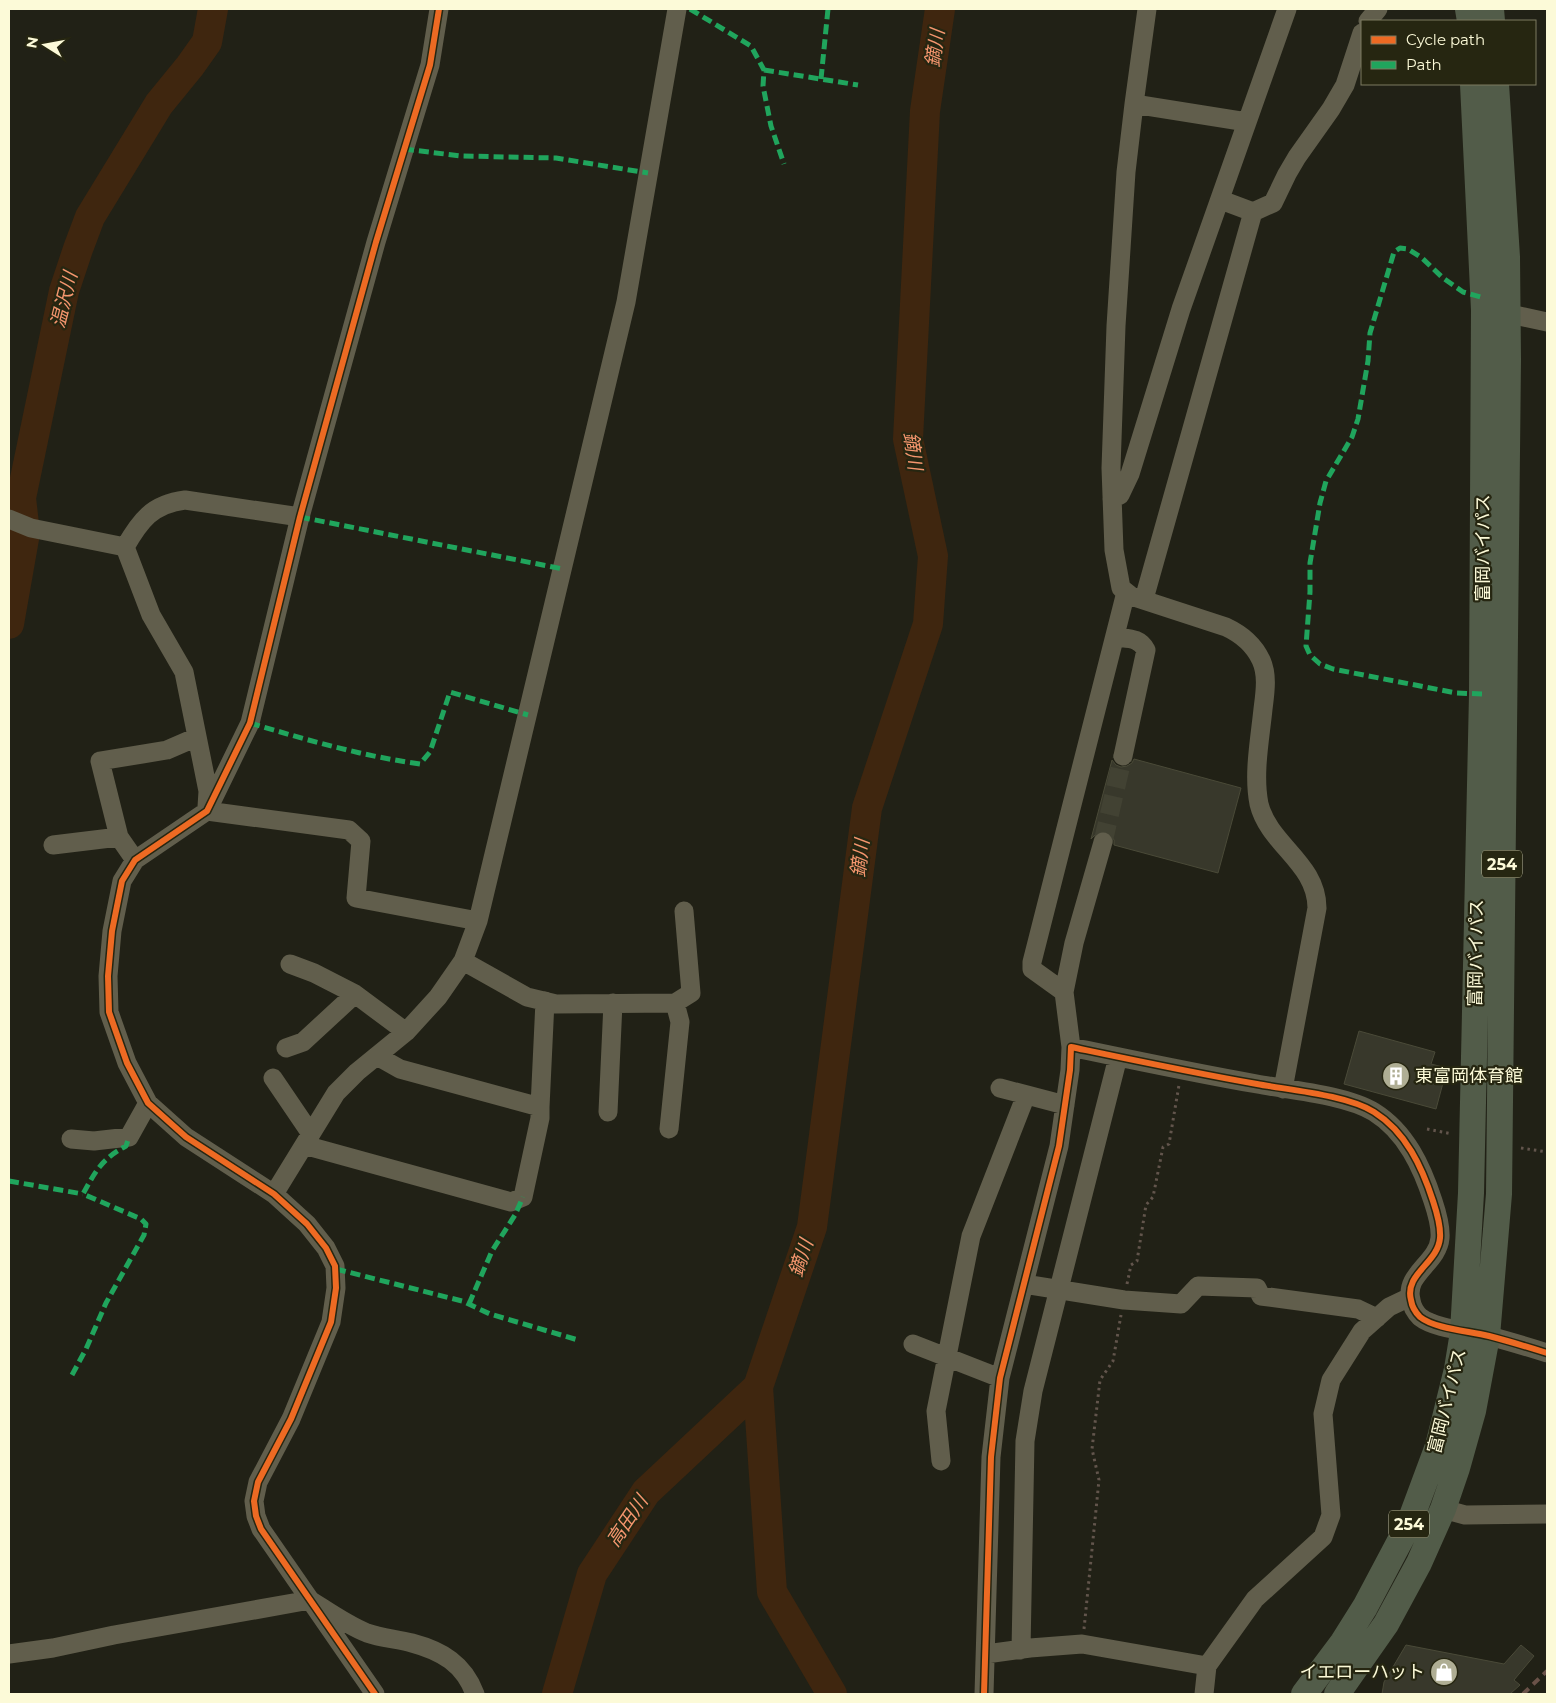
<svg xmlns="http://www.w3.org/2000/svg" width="1556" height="1703" viewBox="0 0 1556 1703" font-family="Montserrat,'Noto Sans JP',sans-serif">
<rect width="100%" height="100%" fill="#212116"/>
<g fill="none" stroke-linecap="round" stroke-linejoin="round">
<!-- river -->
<path stroke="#3f260f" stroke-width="30" d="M9,624l16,-91 -4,-35 43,-207 14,-42 12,-32 69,-113 31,-38 17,-24 6,-33
M557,1694l35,-120 54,-82 112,-105
M832,1694l-60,-102 -14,-205 54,-160 55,-419 61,-184 5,-68 -25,-117 17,-328 15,-102"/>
</g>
<!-- building -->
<path fill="#38382b" stroke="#4a4a38" d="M1134,759l107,29 -23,85 -104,-28v-5l-3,-5 -5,-4h-5l-5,3 -5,5 21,-79 4,5 5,2 6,-1 5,-3z
M1359,1031l76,21 -4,12 16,4 -11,41 -92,-25z
M1406,1645l98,19 17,-19 13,11 -20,24 6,5 -10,9h-128l2,-12z"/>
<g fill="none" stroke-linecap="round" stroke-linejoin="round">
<!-- minor-tunnel -->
<path stroke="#424233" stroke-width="19" stroke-dasharray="19 9" stroke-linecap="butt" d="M1103,842l20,-86"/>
<!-- path -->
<path stroke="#62554c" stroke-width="3" stroke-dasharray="2.5 4" stroke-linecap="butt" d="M1427,1129l25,5
M1521,1148l26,4
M1127,1284l4,-19 6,-4 9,-56 7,-8 10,-50 6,-3 10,-59
M1084,1629l15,-149 -7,-31 8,-69 13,-19 8,-46"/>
<!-- minor -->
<path stroke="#615e4c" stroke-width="19" d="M1147,9l-13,95 -8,68 -10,154 -5,142 3,82 7,38 10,8 95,31c15,7 28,18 35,33 7,15 4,33 2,49 -3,30 -10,65 -4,95 10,41 58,59 58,104l-34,181
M1368,21l10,-12
M1134,104l113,18
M1221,200l32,12 20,-9 14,-29 10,-17 34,-48 14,-24 17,-52
M1496,311l51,11
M1112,499l8,-4 10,-21 51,-165 106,-300
M9,519l22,9 94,19 26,68 33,57 24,119 -1,16
M125,547c15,-26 27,-43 60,-47l115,17
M1144,599l109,-387
M1115,637c13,2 24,0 31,13l-23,106
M207,811l142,19 12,11 -5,57 122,23
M53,845l66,-8
M135,860l-16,-23 -19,-76 67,-11 30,-13
M463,961l64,36 29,7 119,-1 16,-10 -7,-82
M290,964l24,9 41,21 51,38
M1064,992l-32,-23v-7l94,-370
M1071,1047l-7,-55 10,-49 29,-101
M286,1048l17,-6 52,-48
M273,1078l38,56
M1000,1088l65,17
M540,1107l5,-106
M608,1112l5,-109
M669,1129l11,-107 -5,-19
M71,1139l23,2 35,-4 19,-34
M304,1145l207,57 12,-5 17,-79v-11l-140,-38 -23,-13
M274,1194l62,-101 21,-21 49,-40 32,-35 25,-36 15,-40 148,-619 51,-293
M1024,1284l100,16 57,4 17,-18 59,2 4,8 97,13 19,9
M913,1344l87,34
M941,1461l-5,-50 35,-175 55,-141
M1443,1509l22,6 82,-1
M1021,1650l4,-209 8,-50 85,-334
M9,1654l44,-6 61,-13 196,-35c19,12 37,25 57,33 14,5 30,6 45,10 30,8 52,21 63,51
M986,1654l44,-6 52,-4 125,22
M375,1694l-114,-165 -5,-13 -2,-15 4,-19 33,-63 40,-97 5,-34 -1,-22 -9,-18 -19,-24 -33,-30 -88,-57 -38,-34 -21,-40 -18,-51 -1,-36 4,-45 10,-50 13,-21 72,-49 43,-88 50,-206 76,-275 54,-177 9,-56
M984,1694l7,-237 9,-79 59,-232 11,-76 1,-23c62,13 123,26 186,37 32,6 90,11 117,28 32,20 48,55 59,89 4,12 8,25 7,37 -2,25 -36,36 -29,62 1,7 4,12 9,17 15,12 50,14 69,19 19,5 39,11 58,17
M1204,1694l3,-28 48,-67 68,-62 8,-22 -8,-101 8,-34 31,-49 27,-24 21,-10"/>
<!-- highway -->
<path stroke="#525c49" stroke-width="26" d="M1468,9l2,12
M1491,9l1,12
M1304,1694l39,-52 22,-35 44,-83 29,-78 19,-77 6,-37 8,-139 11,-499 2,-384 -11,-226
M1337,1694l49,-70 33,-61 24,-54 14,-41 16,-57 14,-75 12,-142 9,-835 -1,-102 -11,-173"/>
<!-- rail -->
<path stroke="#6a5248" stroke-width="4" stroke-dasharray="8 6" stroke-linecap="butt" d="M1523,1694l24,-23"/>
<!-- quiet -->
<path stroke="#20a55d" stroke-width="5" stroke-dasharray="10 5" stroke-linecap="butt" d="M690,9l61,37 13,24 -1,16 8,40 13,38
M764,70l94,15
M821,79l7,-70
M404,149l57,7 95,2 92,15
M300,517l263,52
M1482,694l-26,-1 -123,-24 -13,-5 -10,-9 -4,-9 4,-54v-29l10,-60 6,-22 26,-44 6,-18 10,-58 2,-28 24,-81 6,-4 8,1 14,9 21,20 20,14 21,6
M250,723c57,17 112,33 170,41l10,-12 20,-60 78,23
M9,1181l74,13
M336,1269l126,32 28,13 88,26
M469,1304l23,-53 23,-36 8,-18
M72,1375l14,-26 20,-46 38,-68 2,-11 -5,-5 -58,-25c13,-24 19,-35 43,-48l3,-9"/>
<!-- cycleway casing -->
<g stroke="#262611" stroke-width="9">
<path id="cycleway" d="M375,1694l-114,-165 -5,-13 -2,-15 4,-19 33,-63 40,-97 5,-34 -1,-22 -9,-18 -19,-24 -33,-30 -88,-57 -38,-34 -21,-40 -18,-51 -1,-36 4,-45 10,-50 13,-21 72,-49 43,-88 50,-206 76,-275 54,-177 9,-56
M984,1694l7,-237 9,-79 59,-232 11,-76 1,-23c62,13 123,26 186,37 32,6 90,11 117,28 32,20 48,55 59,89 4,12 8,25 7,37 -2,25 -36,36 -29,62 1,7 4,12 9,17 15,12 50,14 69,19 19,5 39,11 58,17"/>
</g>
<!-- cycleway -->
<use href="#cycleway" stroke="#ed6a23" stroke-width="6"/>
</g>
<!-- icons -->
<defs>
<g id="building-disc" transform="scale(1.4375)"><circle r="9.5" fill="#afae94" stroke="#262611"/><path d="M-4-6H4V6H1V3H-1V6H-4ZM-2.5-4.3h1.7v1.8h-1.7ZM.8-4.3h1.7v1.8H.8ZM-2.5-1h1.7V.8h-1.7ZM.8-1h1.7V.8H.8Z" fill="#fff"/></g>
<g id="shop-disc" transform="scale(1.4375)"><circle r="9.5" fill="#afae94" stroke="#262611"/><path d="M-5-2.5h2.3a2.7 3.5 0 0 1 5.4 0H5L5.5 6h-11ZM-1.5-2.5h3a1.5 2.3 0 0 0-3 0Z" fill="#fff"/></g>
</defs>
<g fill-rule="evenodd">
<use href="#building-disc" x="1396" y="1076"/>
<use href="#shop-disc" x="1444" y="1672"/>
</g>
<g text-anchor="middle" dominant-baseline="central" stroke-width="4.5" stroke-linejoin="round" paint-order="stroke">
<!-- shield labels -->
<g fill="#262611" stroke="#bcba9c" stroke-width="1">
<rect x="1482" y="850.5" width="40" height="27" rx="4"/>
<rect x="1389" y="1510.5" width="40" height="27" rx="4"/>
</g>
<g font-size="16" font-weight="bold" fill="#fcfad8">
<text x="1502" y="864">254</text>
<text x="1409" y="1524">254</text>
</g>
<!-- street labels -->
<g font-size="18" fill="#fcfad8" stroke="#262611">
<text transform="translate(1483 548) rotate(-90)">富岡バイパス</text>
<text transform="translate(1476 953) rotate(-89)">富岡バイパス</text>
<text transform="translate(1447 1401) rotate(-76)">富岡バイパス</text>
</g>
<!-- poi labels -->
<g font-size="18" fill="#fcfad8" stroke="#262611" text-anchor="start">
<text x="1415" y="1076">東富岡体育館</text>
<text x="1425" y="1672" text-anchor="end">イエローハット</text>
</g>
<!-- water labels -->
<g font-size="19" font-style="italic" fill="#f5966e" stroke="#262611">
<text transform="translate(935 48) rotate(-82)">鏑川</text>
<text transform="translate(64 300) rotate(-76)">温沢川</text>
<text transform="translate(913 451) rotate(82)">鏑川</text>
<text transform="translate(860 858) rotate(-83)">鏑川</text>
<text transform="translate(801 1258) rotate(-72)">鏑川</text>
<text transform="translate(627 1521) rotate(-56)">高田川</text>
</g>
</g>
<!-- border -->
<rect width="1556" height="1703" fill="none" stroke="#fcfad8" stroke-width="20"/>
<!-- legend -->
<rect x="1361" y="20" width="175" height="65" fill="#262611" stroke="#7c7b61"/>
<rect x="1371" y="36" width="25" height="8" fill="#ed6a23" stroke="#7c7b61"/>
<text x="1406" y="45" font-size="15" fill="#fcfad8">Cycle path</text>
<rect x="1371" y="61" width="25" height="8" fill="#20a55d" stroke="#7c7b61"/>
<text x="1406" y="70" font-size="15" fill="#fcfad8">Path</text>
<!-- north arrow -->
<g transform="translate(45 45) rotate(281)" stroke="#262611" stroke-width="4" paint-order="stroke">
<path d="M0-4L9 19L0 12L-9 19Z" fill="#fcfad8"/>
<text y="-8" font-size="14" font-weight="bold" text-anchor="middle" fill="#fcfad8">N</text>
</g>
</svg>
